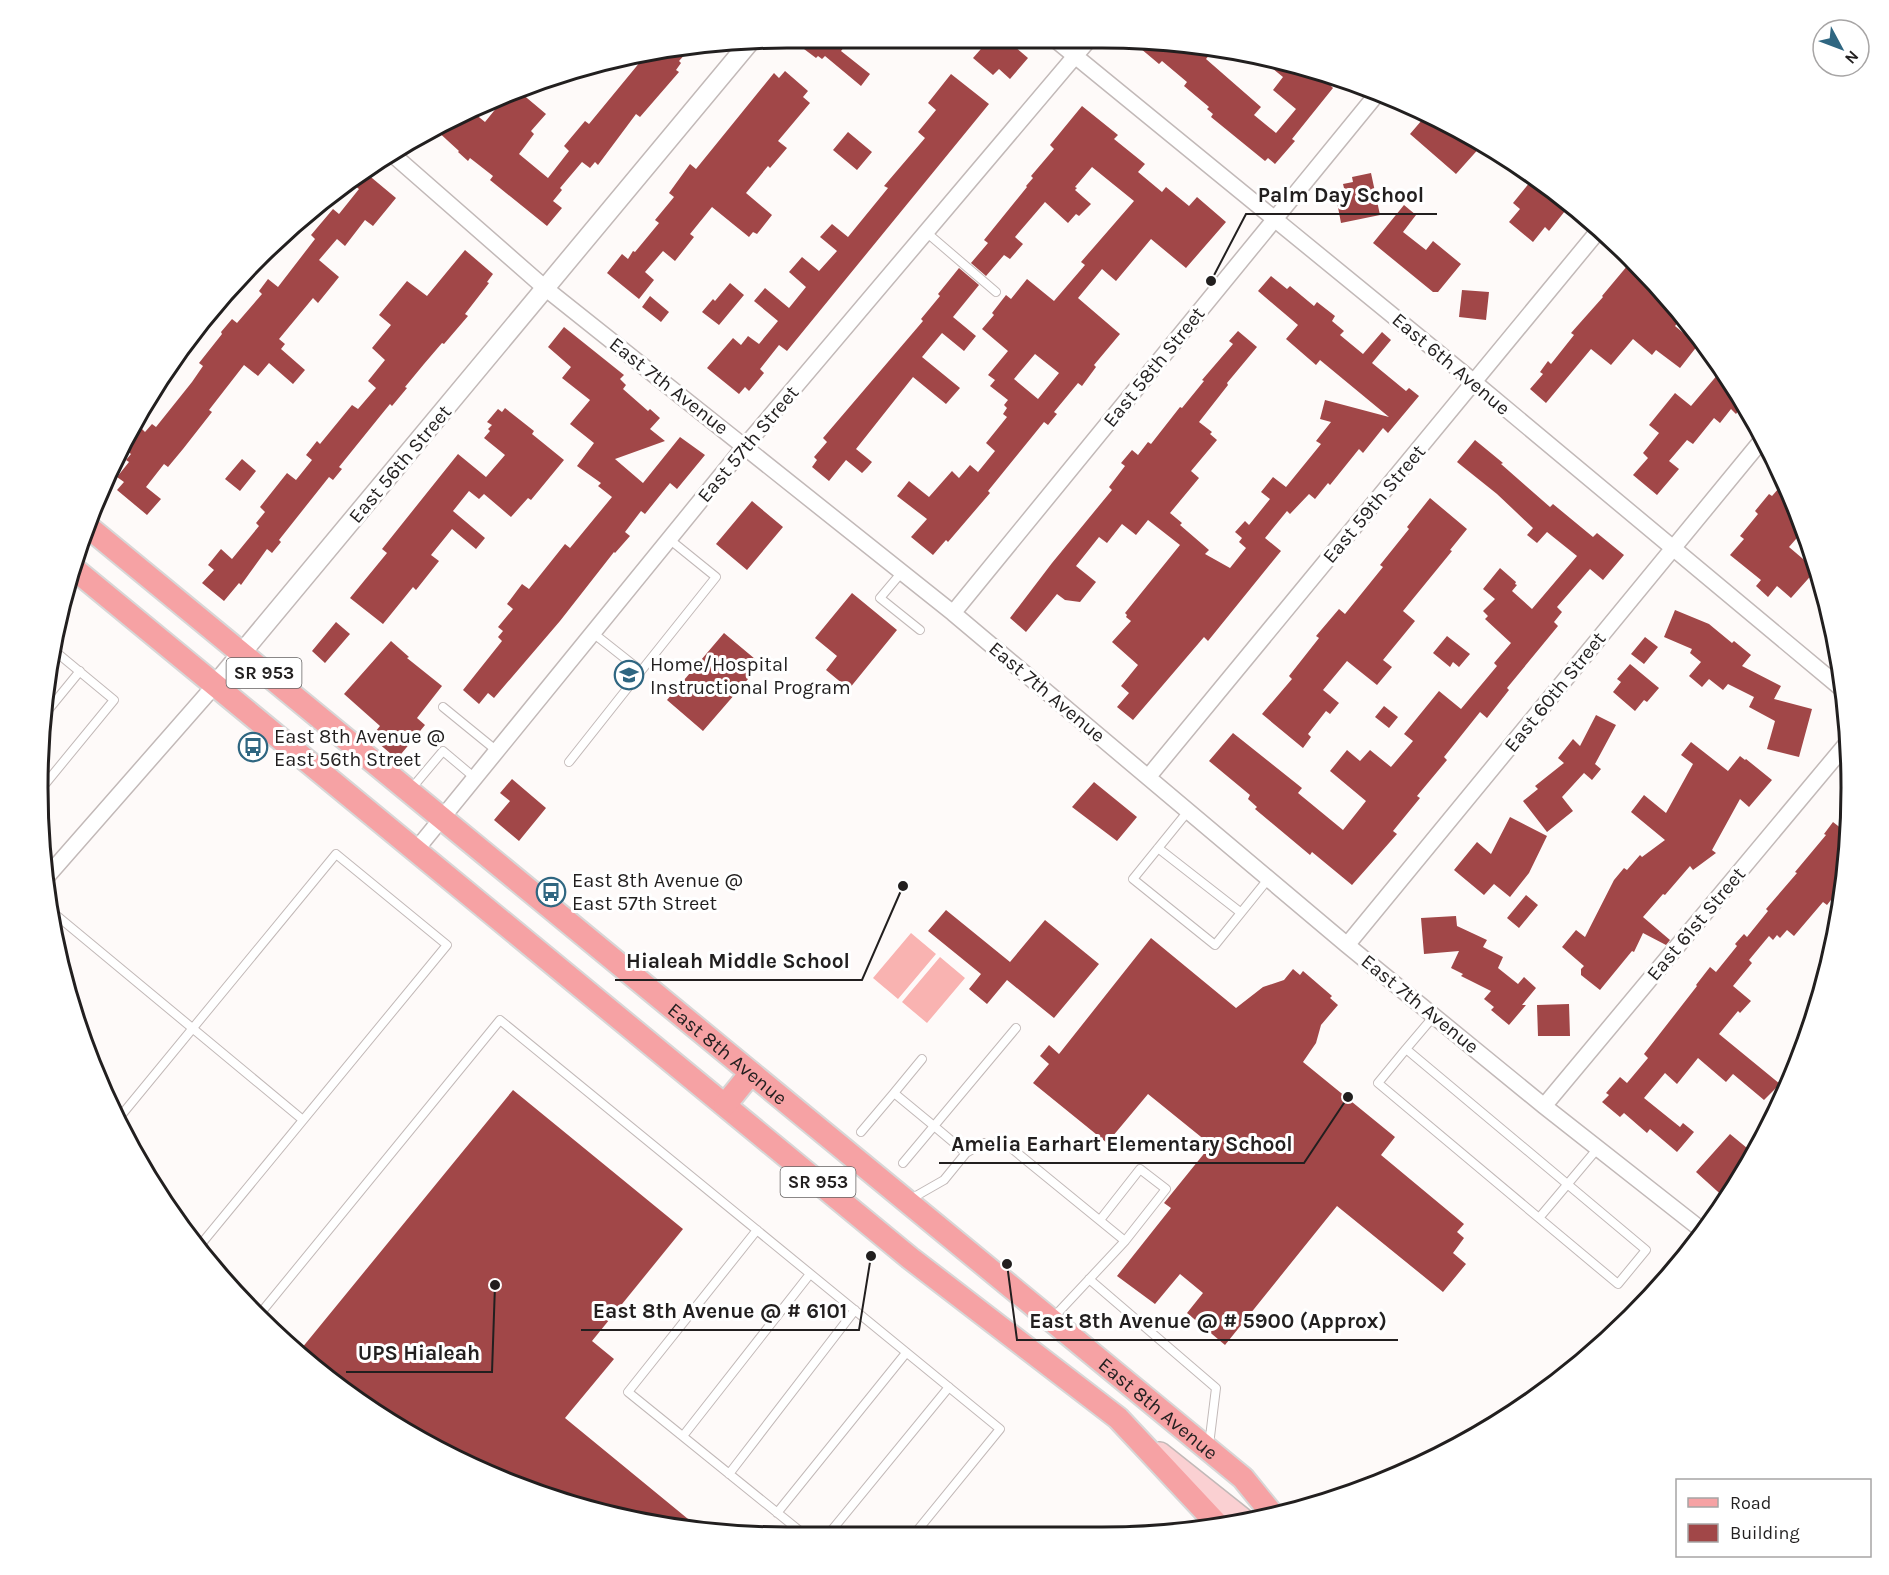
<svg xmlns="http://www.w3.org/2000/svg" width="1889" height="1575" viewBox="0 0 1889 1575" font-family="Karla,sans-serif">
<rect width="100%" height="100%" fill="#fefaf9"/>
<!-- green -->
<path fill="#f9b3b1" d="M911,933l25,21 -38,45 -25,-21z
M940,957l25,21 -38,45 -25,-21z"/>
<!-- building -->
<path fill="#a14748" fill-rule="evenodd" d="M807,38h44l-10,13 29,23 -9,12 -36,-30 -3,3 -4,-3 -2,2 -16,-12z
M988,41h20l20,17 -18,21 -11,-10 -6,6 -20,-17z
M1134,43l65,1 17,3 -10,12 55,48 -7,8 22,18 20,-24 -23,-19 10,-13 -27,-22 40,8 38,14 -5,7 4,4 -41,51 3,2 -20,23 -7,-6 -3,3 -54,-44 2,-3 -6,-5 2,-2 -25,-21 3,-4 -25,-21 -3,3z
M688,51l-9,10 2,2 -5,7 3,2 -39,45 -4,-3 -38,51 -3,-3 -5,6 -8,-6 -22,26 2,2 -9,11 9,7 -15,18 -57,-46 3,-4 -23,-18 -2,3 -10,-9 1,-1 -24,-22 39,-16 11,9 17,-21 19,-8 25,21 -15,17 3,3 -15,20 29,24 21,-27 -5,-5 21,-25 4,3 56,-68z
M785,71l23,20 -5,6 7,6 -32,38 9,7 -17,20 -2,-2 -22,27 26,22 -15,19 -4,-2 -4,5 -37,-30 -22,27 4,3 -19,24 -12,-10 -18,21 9,8 -15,19 -32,-26 15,-19 6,5 5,-8 2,1 24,-29 -4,-3 19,-23 -5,-4 21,-29 6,5 78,-96 5,5z
M951,74l38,30 -202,247 -8,-6 -19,24 4,4 -15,18 -4,-4 -6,7 -32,-26 26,-30 8,7 7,-9 11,8 19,-23 -24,-20 11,-13 24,20 17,-21 -17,-15 13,-15 17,14 18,-20 -17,-14 12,-13 16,13 40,-49 -4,-2 41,-48 -7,-6 18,-22 -8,-7z
M1082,106l36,29 -4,4 31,25 -7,8 24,20 4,-5 23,19 8,-9 29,25 -40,46 -35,-29 -35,42 -14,-12 -24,29 42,36 -26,31 2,2 -14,19 -4,-3 -24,29 3,2 -5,6 -4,5 -4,-3 -56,69 2,2 -42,49 -2,-2 -13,15 -22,-18 16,-18 -30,-23 12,-15 20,16 23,-26 7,7 11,-13 8,7 17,-21 -9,-8 21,-26 -4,-3 4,-6 -3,-3 4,-5 -18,-14 5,-6 -7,-5 20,-24 -26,-22 12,-14 -2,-2 14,-18 5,4 16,-20 27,22 31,-36 -4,-3 53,-61 -42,-34 -17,20 2,1 -2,2 16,14 -12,12 -3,-2 -8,9 -23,-21 -30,35 8,7 -13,15 -6,-4 -18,21 -15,-13 17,-20 -4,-3 43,-53 -1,-1 7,-8 -2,-2 23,-27 -4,-4zM1035,354l24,19 -21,26 -24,-20z
M1428,113l45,25 9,7 -26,29 -46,-40z
M848,132l24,20 -15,18 -24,-20z
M366,173l30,25 -23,28 -8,-6 -20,26 -8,-7 -18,21 20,17 -21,26 -5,-5 -34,41 6,5 -4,5 24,21 -12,14 -24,-21 -11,13 -14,-11 -35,45 3,2 -29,37 -15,18 -4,-3 -18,23 15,12 -14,16 -30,-25 7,-8 -7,-5 12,-15 -3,-2 5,-6 -6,-5 2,-3 14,-18 4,4 7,-8 4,3 36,-45 11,-16 -4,-3 23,-29 -1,-2 11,-13 5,4 25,-29 -3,-3 9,-12 10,8 37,-48 -4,-4 22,-26 6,5 20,-25 -4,-3z
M1371,173l9,42 -39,8 -5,-26 10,-1 -3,-12 10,-2 -1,-5z
M1530,182l35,29 -16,20 -4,-4 -12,15 -24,-20 11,-13 -7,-6z
M1404,205l12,10 -13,17 23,18 7,-9 28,23 -23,28h-5l-60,-49z
M465,250l28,24 -6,8 2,1 -24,31 3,2 -24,28 -2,-1 -18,21 -19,23 2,1 -15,18 -2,-2 -9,11 -42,52 3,2 -9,11 -4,-3 -50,63 2,2 -9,11 -5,-4 -26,36 -2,-2 -15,18 -22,-18 12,-13 -6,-5 13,-16 11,10 27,-33 -3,-3 9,-11 -5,-5 27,-34 9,7 16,-20 -6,-5 11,-14 3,3 32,-39 6,4 18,-21 -8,-7 17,-21 -13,-12 19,-23 -12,-10 28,-34 20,15z
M1633,259l49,59 -7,8 23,19 -18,23 -24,-18 -4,5 -19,-16 -22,26 -20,-16 -45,54 -16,-14 13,-15 -3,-2 8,-11 3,3 23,-29 -3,-2 32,-36 -1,-1z
M959,268l20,17 -26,32 23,19 -12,15 -22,-18 -20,24 38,31 -14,16 -33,-27 -57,72 16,13 -5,6 -5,5 -16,-13 -17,21 -17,-14 5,-7 -3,-3 13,-15 -4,-4 100,-117 -2,-2 19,-23 -2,-2z
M1271,276l16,13 3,-3 24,20 3,-4 18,14 -3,5 12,10 -4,4 23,19 19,-22 9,8 -19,23 34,28 3,-3 10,8 -31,37 -5,-5 -20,25 -4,-4 -29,36 -2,-2 -13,16 -6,-5 -19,20 -3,-3 -22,27 16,13 -73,90 -4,-4 -71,83 -16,-13 12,-14 -8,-7 17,-21 -26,-23 19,-21 -5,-4 1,-2 -2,-2 55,-68 -32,-25 -12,15 -14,-11 -15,19 -8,-6 -23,29 20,16 -16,20 -15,-2 -8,-6 -31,38 -16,-14 42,-55 60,-73 -3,-3 16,-21 -4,-3 11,-13 6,5 10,-13 3,2 29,-37 2,1 22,-27 -2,-1 31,-36 -4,-3 9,-10 19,16 -30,36 1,2 -29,37 13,10 -2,2 7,6 -26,31 8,7 -29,35 12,10 -2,2 29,25 -4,4 25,14 16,-20 -7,-6 3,-4 -7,-6 10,-11 4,4 21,-26 -9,-7 12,-15 13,10 35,-43 -5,-3 15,-19 -11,-3 5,-19 64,17 -69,-57 -4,5 -30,-26 12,-14 -40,-34z
M730,283l14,12 -25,30 -17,-13 11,-13 2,2z
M1462,290l27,2 -3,28 -27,-3z
M650,296l19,16 -8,10 -19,-15z
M564,327l60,48 -4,4 6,6 -3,4 25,22 2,-2 10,9 -10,11 15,12 -50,18 28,24 37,-46 25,18 -28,34 -7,-6 -25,31 -4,-3 -16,21 5,4 -15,17 -1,-1 -54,69 -66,77 -6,-5 -9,11 -16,-14 39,-49 -4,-4 5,-6 -5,-4 15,-18 -6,-5 15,-20 7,5 36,-45 5,4 42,-51 -14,-11 3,-3 -24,-17 17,-23 -24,-19 20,-24 -28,-22 9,-11 -23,-20z
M1719,373l13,10 11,22 -7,9 -5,-5 -11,14 -6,-5 -21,26 -6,-4 -18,21 10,8 -22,26 -24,-20 15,-17 -5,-5 16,-20 -10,-8 26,-32 16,13z
M505,408l29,23 -2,3 32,26 -33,40 -3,-2 -17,19 -27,-23 -5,5 -10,-8 -16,20 32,27 -9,11 -24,-20 -21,26 8,6 -23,29 -3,-3 -30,37 -33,-26 37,-45 -5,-4 76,-95 28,23 19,-22 -21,-17 6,-7 -2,-2 4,-4 -5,-3 11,-13 4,3z
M1475,440l28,23 -2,1 49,43 3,-3 40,33 4,-4 27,22 -21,25 -13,-11 -33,38 5,5 -8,10 4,4 -51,62 2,2 -22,28 -7,-6 -36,45 3,3 -30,36 3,2 -27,33 4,3 -45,51 -40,-33 -2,3 -55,-46 2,-2 -9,-8 2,-4 -41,-34 24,-28 69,55 -4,5 45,37 23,-29 -36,-30 17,-21 13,11 10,-11 21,17 22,-26 -9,-7 35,-43 22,18 36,-43 -3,-3 17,-20 -26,-24 3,-3 -5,-5 12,-12 -12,-10 17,-21 16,14 -1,2 2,1 -5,6 20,18 45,-53 -30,-24 -10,11 -10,-8 6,-7 -36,-34 -40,-32z
M242,459l14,12 -16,20 -15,-12z
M1779,488l15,12 6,19 -5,6 8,6 -14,16 27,23 -25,28 -14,-12 -9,11 -12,-11 5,-6 -31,-25 14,-16 -4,-3 18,-22 -3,-3 14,-17 3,2z
M1430,498l37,31 -17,21 2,1 -49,60 12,10 -32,39 9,7 -15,18 -30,-24 -24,29 16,13 -9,11 -4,-3 -18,23 3,3 -8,11 -41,-34 30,-35 -3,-3 30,-38 -3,-2 23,-27 6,5 38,-47 -3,-2 29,-36 -2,-2z
M752,501l31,26 -36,43 -31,-26z
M852,593l45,37 -48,59 -23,-19 11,-14 -22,-18z
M1675,610l34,14 23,19 2,-2 17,14 -9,11 39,20 -7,13 38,10 -13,48 -32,-8 8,-28 -26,-14 5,-10 -26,-13 -5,6 -14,-11 -7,8 -13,-11 12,-14 -11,-9 2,-4 -28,-12z
M336,622l14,12 -25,29 -13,-12z
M724,633l37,31 -58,67 -36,-31z
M1447,636l23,18 -11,13 -6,-5 -3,5 -17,-14z
M1645,637l13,10 -14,17 -13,-10z
M391,641l18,16 -2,1 35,28 -25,32 8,7 -28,34 -26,-22 9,-11 -36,-32z
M1630,664l29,24 -12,14 -3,-2 -9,11 -22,-19 8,-10 -4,-3z
M1384,706l14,11 -9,11 -14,-11z
M1596,715l20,10 -21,39 6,5 -9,11 -8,-7 -22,24 11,14 -26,21 -24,-31 15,-12 -3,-3 29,-23 -6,-5 15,-19 7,7z
M1691,742l37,29 12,-15 5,4 1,-1 26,21 -23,27 -9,-8 -28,51 4,3 -23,17 -3,-4 -25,29 -2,-1 -20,23 27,23 -4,5 -23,-12 -9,19 -2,-1 -32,39 -19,-15v-6l3,-3 -22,-19 14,-17 9,7 29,-57 10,-12 3,2 13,-15 2,2 23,-17 -34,-28 13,-17 22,18 27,-49 -12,-9z
M512,779l34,29 -27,33 -25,-21 16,-19 -10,-8z
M1094,782l43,35 -20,24 -45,-34z
M1510,817l37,19 -18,37 -19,24 -16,-13 -10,11 -30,-25 23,-28 14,12z
M1833,822l14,11 -5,53 -15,19 -4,-3 -29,34 -7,-6 -7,8 -3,-3 -4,5 -4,-4 -20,24 3,3 -19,23 18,15 -11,12 -2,-2 -19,23 61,50 -16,16 -31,-26 -7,8 -28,-24 -21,26 -12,-11 -21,25 36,29 3,-4 11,9 -17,20 -27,-23 -3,4 -23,-20 -4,4 -18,-15 7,-7 -3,-2 14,-16 7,6 21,-25 -4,-4 53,-68 -1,-1 14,-18 6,5 21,-26 -2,-2 9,-10 3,3 21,-26 -2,-2 31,-36 -2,-1 31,-37 -2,-1z
M1526,895l12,10 -19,23 -12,-10z
M946,910l64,52 35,-42 54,44 -45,54 -47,-38 -20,24 -18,-15 12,-15 -53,-43z
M1456,916l1,10 30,14 -4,7 20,10 -5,11 20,16 6,-7 12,11 -14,17h4l-17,20 -18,-15 3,-3 -10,-8 7,-8 -30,-15 2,-2 -12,-6 8,-17 -35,3 -3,-36z
M1151,938l85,70 27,-21 21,-7 9,-11 7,6 3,-4 29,25 -2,2 8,7 -17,20 -5,18 -13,19 92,75 -14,18 83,69 -7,8 7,6 -11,15 13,11 -23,28 -106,-86 -112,139 -38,-32 16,-20 -23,-19 -25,30 -38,-28 54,-68 -7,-5 47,-58 -63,-51 -41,49 -74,-60 16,-19 -9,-8 9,-11 10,9z
M1569,1004l1,32h-32l-1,-31z
M513,1090l170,139 -91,112 22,18 -49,59 134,110 -152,-30 -134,-61 -116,-83z
M1730,1134l23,19 -26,47 -31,-28z"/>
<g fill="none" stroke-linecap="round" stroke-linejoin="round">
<!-- service casing -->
<g stroke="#c2b9b8" stroke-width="10">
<path id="service" d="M926,232l70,60
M902,572l-22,26 40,32
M641,671l75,-94 -47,-38
M443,707l54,44
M44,715l36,-44
M569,762l72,-91 -48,-38
M41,789l73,-89 -58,-48
M411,789l32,-38 32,27
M1189,810l-56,69 82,66 54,-67
M1158,848l82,64
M50,910l253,210
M1406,1049l28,-33
M922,1059l-28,34 40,33 82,-98
M119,1118l217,-264 111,91 -250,304
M861,1132l33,-39
M903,1163l31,-37 32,27
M909,1200l35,-20 22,-27 17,-10h22l120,98 -73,78
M1539,1218l-161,-135 28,-34 240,201 -28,34 -79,-66 59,-70
M1100,1220l40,-51 26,20 -41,52
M757,1230l-129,162 178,144
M1089,1279l127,109 -7,57
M259,1315l241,-295 500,409 -88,108
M683,1436l127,-162
M729,1474l126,-164
M777,1513l129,-160
M827,1536l122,-149"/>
</g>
<!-- minor casing -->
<g stroke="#c2b9b8" stroke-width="18">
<path id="minor" d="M1058,42l416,340 368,307
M391,153l154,135 408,325 394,332 197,161 159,125
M953,613l424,-519
M1149,776l450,-546
M416,850l329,-404 342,-404
M44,880l171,-195
M1347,945l415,-505
M1544,1106l303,-363"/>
</g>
<!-- tertiary casing -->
<g stroke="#c2b9b8" stroke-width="21">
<path id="tertiary" d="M215,685l534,-642"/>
</g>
<!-- secondary casing -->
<g stroke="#c2b9b8" stroke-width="24">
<path id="secondary" d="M1160,1453l88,70"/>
</g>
<!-- primary casing -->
<g stroke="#d7d7d7" stroke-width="26">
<g id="primary">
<path id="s1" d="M87,526l1156,952 30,37"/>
<path d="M73,568l837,690 208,160 101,108"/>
<path d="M725,1105l26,-32"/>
</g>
</g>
<!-- service -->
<use href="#service" stroke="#fff" stroke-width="8"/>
<!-- minor -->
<use href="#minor" stroke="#fff" stroke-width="15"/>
<!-- tertiary -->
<use href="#tertiary" stroke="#fff" stroke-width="18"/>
<!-- secondary -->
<use href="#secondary" stroke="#fad0d2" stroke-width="21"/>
<!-- primary -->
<use href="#primary" stroke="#f6a2a4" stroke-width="22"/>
</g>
<!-- icons -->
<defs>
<g id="school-ring" transform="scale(1.5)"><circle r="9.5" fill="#fff" stroke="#2f6681" stroke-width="1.5"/><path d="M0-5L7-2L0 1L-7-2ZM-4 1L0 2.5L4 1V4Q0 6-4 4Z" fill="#2f6681"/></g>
<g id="bus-ring" transform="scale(1.5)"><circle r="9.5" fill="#fff" stroke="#2f6681" stroke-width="1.5"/><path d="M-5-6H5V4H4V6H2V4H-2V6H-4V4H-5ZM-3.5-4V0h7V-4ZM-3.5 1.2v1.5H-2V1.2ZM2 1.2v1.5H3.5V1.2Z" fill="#2f6681"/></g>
</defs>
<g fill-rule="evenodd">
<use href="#school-ring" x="629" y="675"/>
<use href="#bus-ring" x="253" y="747"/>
<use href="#bus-ring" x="551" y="892"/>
</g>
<g text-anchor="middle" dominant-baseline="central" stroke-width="6" stroke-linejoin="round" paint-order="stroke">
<!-- shield labels -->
<g fill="#fff" stroke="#646262" stroke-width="1.5">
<rect x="226.5" y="658" width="75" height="30" rx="4.5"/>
<rect x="780.5" y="1167" width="75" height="30" rx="4.5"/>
</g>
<g font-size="18" font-weight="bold" fill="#221f1f">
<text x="264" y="673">SR 953</text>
<text x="818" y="1182">SR 953</text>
</g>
<!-- street labels -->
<g font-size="20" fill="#221f1f" stroke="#fff">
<text transform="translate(1451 364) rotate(40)">East 6th Avenue</text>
<text transform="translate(1154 367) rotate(-51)">East 58th Street</text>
<text transform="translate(669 386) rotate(38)">East 7th Avenue</text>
<text transform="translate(748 444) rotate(-50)">East 57th Street</text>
<text transform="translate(400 464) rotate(-50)">East 56th Street</text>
<text transform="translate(1374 504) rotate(-50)">East 59th Street</text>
<text transform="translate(1047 692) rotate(40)">East 7th Avenue</text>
<text transform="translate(1555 692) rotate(-51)">East 60th Street</text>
<text transform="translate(1696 924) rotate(-50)">East 61st Street</text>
<text transform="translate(1420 1004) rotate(39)">East 7th Avenue</text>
<text stroke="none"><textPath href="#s1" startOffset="830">East 8th Avenue</textPath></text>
<text stroke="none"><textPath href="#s1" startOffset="1388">East 8th Avenue</textPath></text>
</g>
<!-- poi labels -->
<g font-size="20" fill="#221f1f" stroke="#fff" text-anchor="start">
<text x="650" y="664">Home/Hospital<tspan x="650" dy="23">Instructional Program</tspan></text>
<text x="274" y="736">East 8th Avenue @<tspan x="274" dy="23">East 56th Street</tspan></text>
<text x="572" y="880">East 8th Avenue @<tspan x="572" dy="23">East 57th Street</tspan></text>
</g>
</g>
<!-- crop -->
<path d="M0 0H1889V1575H0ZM787 48H1102A739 739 0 0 1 1841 787V788A739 739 0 0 1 1102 1527H787A739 739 0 0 1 48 788V787A739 739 0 0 1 787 48Z" fill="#fff" fill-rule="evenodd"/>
<path fill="none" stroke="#221f1f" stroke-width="3" d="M787 48H1102A739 739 0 0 1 1841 787V788A739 739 0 0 1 1102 1527H787A739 739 0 0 1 48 788V787A739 739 0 0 1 787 48Z"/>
<!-- callouts -->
<path fill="none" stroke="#221f1f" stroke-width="2" d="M1211 281L1246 214H1437M903 886L862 980H615M1348 1097L1304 1163H939M871 1256L859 1330H581M1007 1264L1017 1340H1398M495 1285L492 1372H346"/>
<g fill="#221f1f" stroke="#fff" stroke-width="2">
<circle cx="1211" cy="281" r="6"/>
<circle cx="903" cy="886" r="6"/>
<circle cx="1348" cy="1097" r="6"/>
<circle cx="871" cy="1256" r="6"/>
<circle cx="1007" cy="1264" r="6"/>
<circle cx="495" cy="1285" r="6"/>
</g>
<g font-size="21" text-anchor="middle" font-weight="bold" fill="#221f1f" stroke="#fff" stroke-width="6" stroke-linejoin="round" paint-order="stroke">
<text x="1341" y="202">Palm Day School</text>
<text x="738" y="968">Hialeah Middle School</text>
<text x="1122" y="1151">Amelia Earhart Elementary School</text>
<text x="720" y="1318">East 8th Avenue @ # 6101</text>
<text x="1208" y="1328">East 8th Avenue @ # 5900 (Approx)</text>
<text x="419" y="1360">UPS Hialeah</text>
</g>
<!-- legend -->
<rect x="1676" y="1479" width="195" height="78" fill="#ffffff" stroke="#a7a5a5" stroke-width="1.5"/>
<rect x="1688" y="1498" width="30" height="9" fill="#f6a2a4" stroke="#a7a5a5" stroke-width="1.5"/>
<text x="1730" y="1509" font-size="18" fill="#221f1f">Road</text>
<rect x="1688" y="1524" width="30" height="18" fill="#a14748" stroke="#a7a5a5" stroke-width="1.5"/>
<text x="1730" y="1539" font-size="18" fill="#221f1f">Building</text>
<!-- north arrow -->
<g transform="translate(1841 48) rotate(131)"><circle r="28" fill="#ffffff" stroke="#a7a5a5" stroke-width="1.5"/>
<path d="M0-4.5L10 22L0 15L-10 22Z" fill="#2f6681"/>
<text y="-9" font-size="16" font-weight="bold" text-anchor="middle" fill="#221f1f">N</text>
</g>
</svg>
